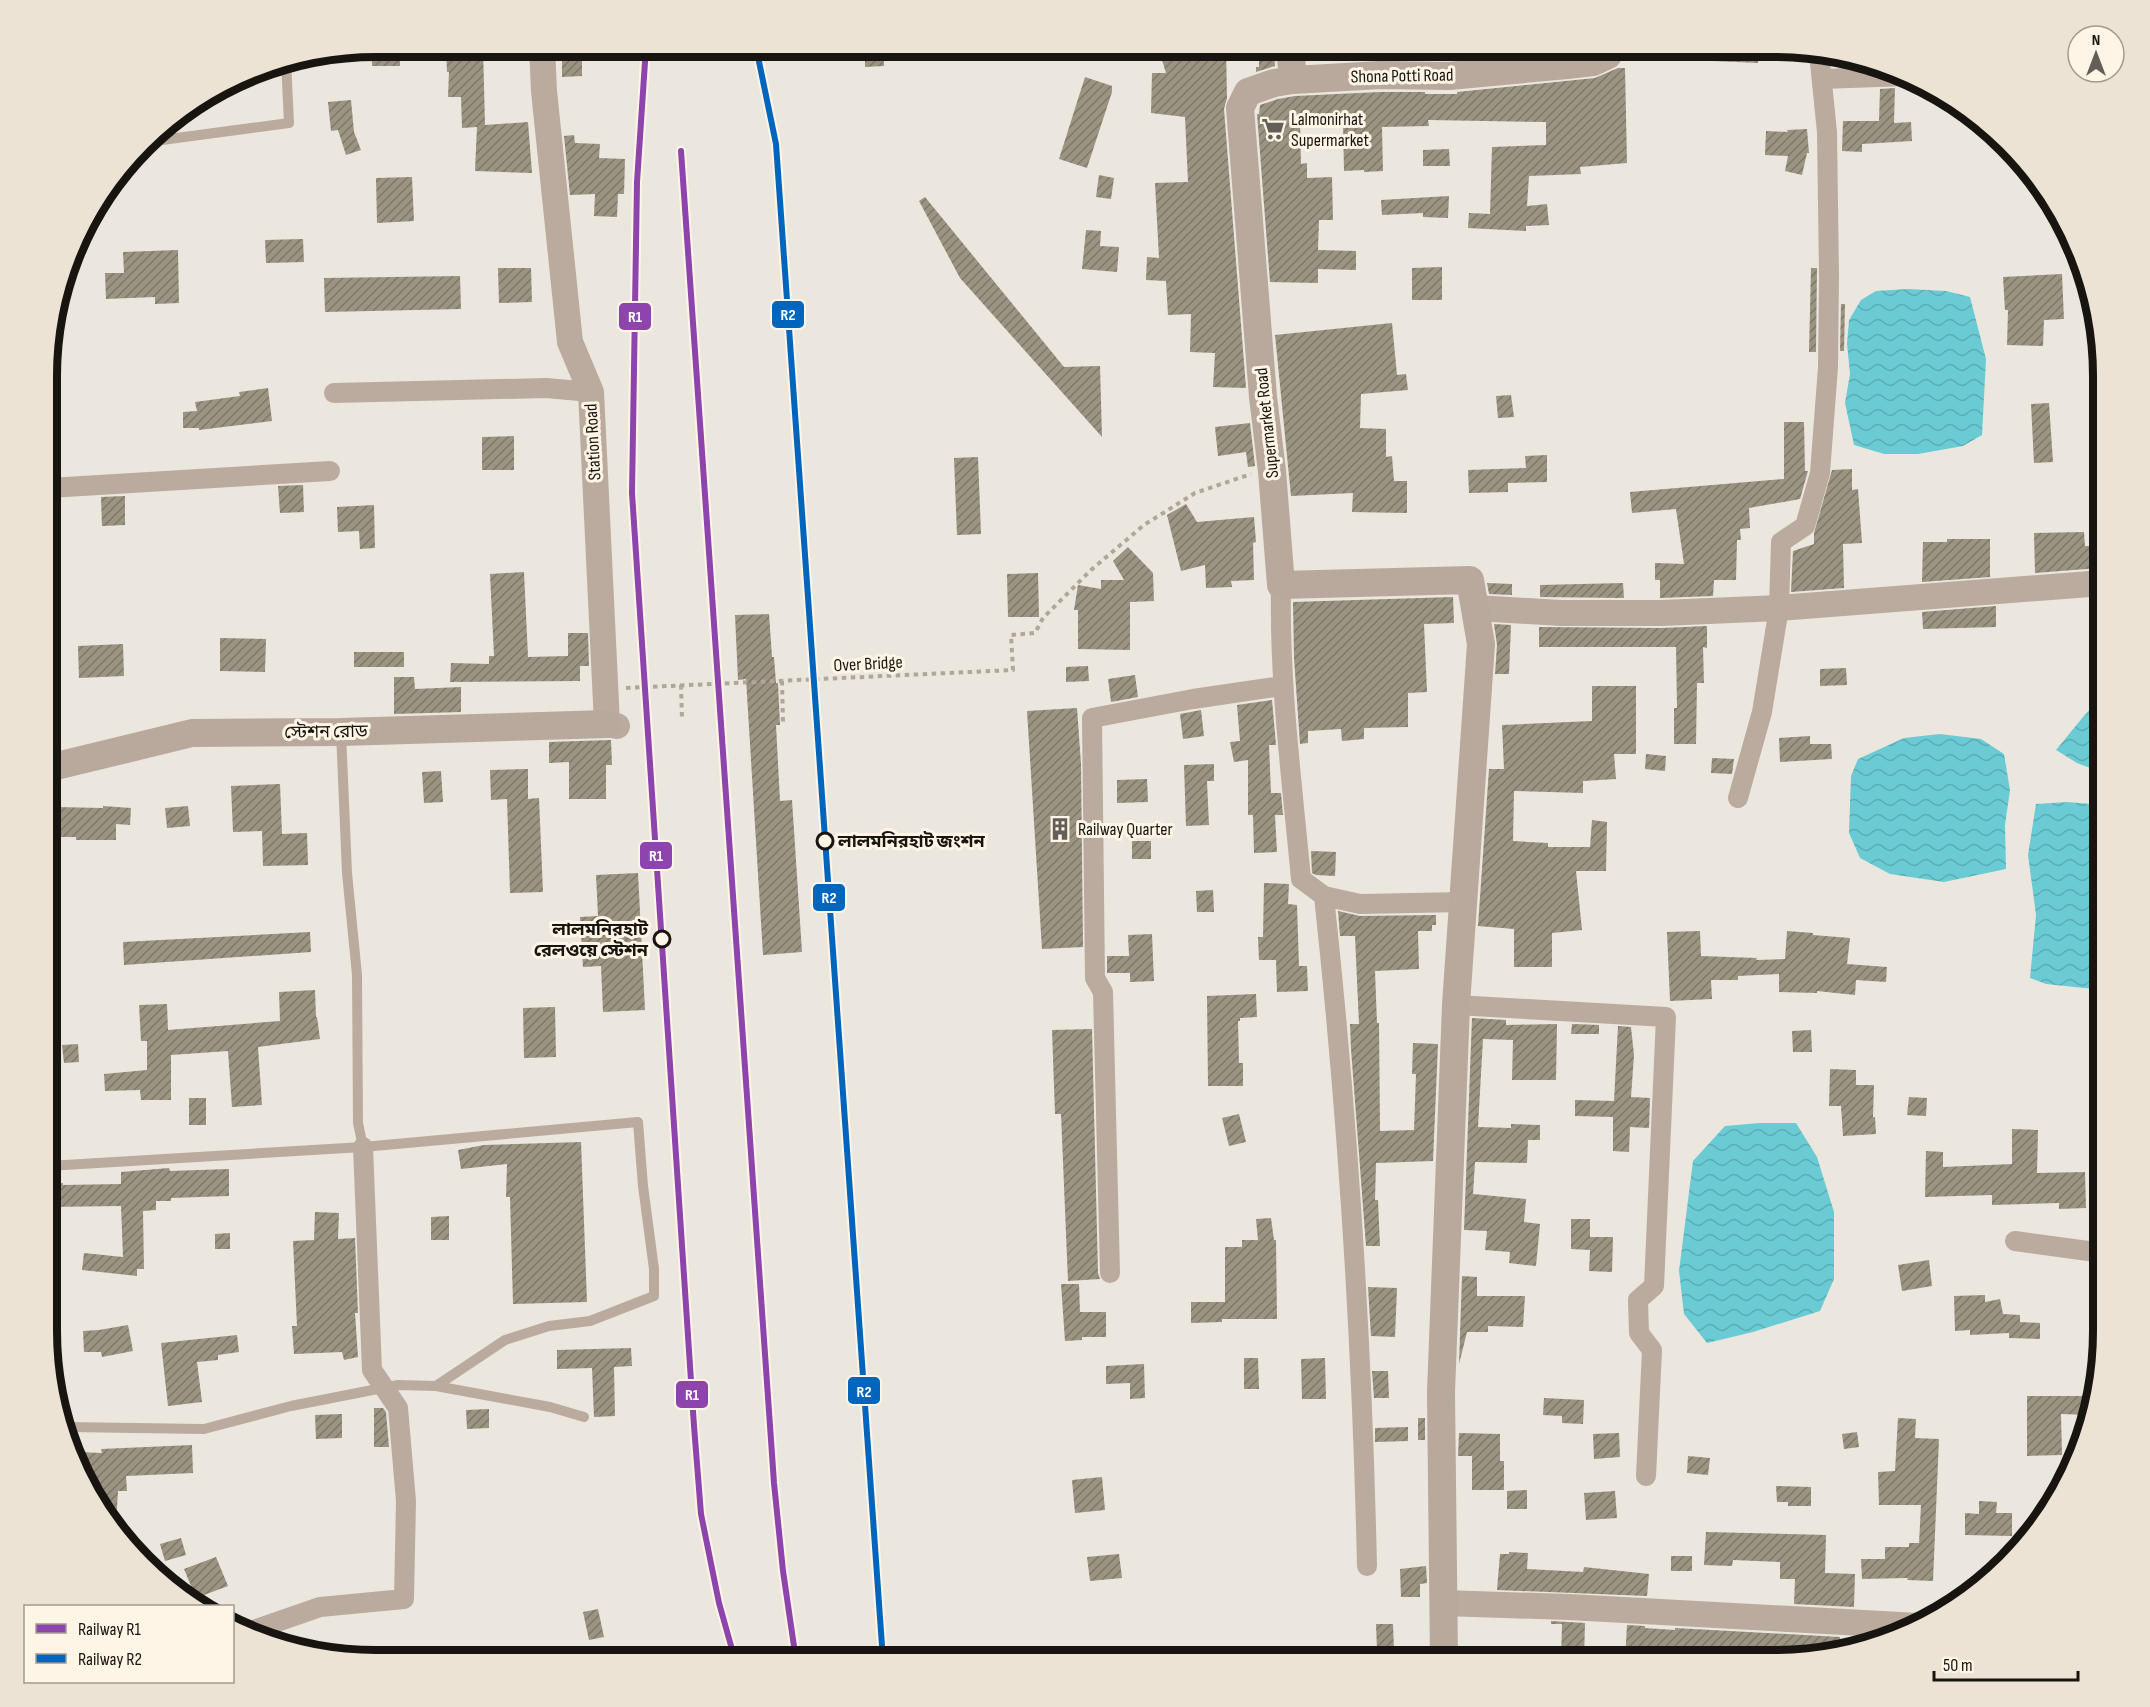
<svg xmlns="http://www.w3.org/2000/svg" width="2150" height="1707" viewBox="0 0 2150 1707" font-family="'Sofia Sans Condensed','Noto Sans Bengali',sans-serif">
<defs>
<pattern id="water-waves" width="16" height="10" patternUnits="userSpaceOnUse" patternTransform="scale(1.5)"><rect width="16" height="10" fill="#6acbd4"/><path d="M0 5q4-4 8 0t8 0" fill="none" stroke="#5badb5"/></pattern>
<pattern id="building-hatch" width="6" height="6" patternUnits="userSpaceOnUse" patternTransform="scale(1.5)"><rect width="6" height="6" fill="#9c9482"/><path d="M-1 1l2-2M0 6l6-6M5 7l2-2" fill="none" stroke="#7e7869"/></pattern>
</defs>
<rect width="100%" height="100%" fill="#ebe7de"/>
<!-- water -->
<path fill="url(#water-waves)" d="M1908,289l38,2 24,6 16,62 -4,76 -19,11 -45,8h-34l-30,-9 -9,-42 5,-29 -3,-30 2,-24 12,-20 15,-9z
M2103,696v77l-26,-10 -21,-13 27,-33z
M1940,734l41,5 23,15 6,36 -5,35 1,44 -62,13 -54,-8 -30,-16 -11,-25 2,-57 7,-17 46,-21z
M2067,802l36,3v185l-57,-6 -16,-6 6,-63 -8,-60 8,-51z
M1760,1123h36l21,34 17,55v67l-14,32 -67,21 -46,11 -23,-29 -5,-43 14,-110 32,-35z"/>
<!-- building -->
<path fill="url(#building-hatch)" d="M389,46v5h11v15h-28v-19z
M446,47h37l2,78 43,-3 4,51 -57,-2 2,-44 -15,1 -1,-31h-13l1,-25h-2z
M562,47h20v29l-20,1z
M865,47h18l1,19 -19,1z
M1158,47h68l1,51 -3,11 22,279 -33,-1 2,-34 -25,-1 1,-38 -23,1 -2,-34 -20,-1 1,-23 12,1 -4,-75 33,-1 -3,-65 -34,-4 1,-40h14z
M1259,47h15l1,19 -19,6v-5h3z
M1370,47h191l1,2 -114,10h-86l-1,-10z
M1689,47h70l-1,16 -69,-3z
M1618,68h7l2,95 -47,4 1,7 -52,2 -2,30 20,-2 2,21 -23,1v5l-58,-3 1,-15 21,1 2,-67 54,-2v-23l-118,-2 1,6 -47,1 1,44 -19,1v-2l-20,1 -1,-50 -43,1 1,42 6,-1v15l25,-1 1,43h-14l-1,30 38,1v19l-38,-1v14l-48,-1 -13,-168h2l1,-9 18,-6 17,-3 85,-4h45v2h32v-2l138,-14z
M1085,77l27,9v6l-25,76 -28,-9z
M1895,88l-1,35 17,-1 1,19 -50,3v8l-20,-1 1,-30h36l1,-32z
M351,100l3,32 7,18 -15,5 -8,-25 -7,1 -3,-29z
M1807,129l2,24h-2l-5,22 -17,-4 3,-15 -23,-1 1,-24 22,1 -1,-2z
M574,135l1,8 25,1 -1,14 26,1 -1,35h-6l-1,23 -23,-1 1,-22 -25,1 -6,-59z
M1449,149l1,17h-27v-16z
M1099,175l15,3 -3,21 -15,-2z
M412,177l2,44 -37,2 -1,-45z
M1449,196l-1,22 -25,-1v-4l-41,2 -1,-15z
M925,197l139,170 36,-1 2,71 -142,-159 -41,-77z
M1086,230l15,1 -1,15 19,1 -2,25 -35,-3z
M303,239l1,23 -38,1 -1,-23z
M178,250l1,53 -24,1v-7l-49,2 -1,-26h19l-1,-21z
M1442,267v33h-30v-32z
M498,268h33l1,34 -33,1z
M1811,268h6l-1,84h-7z
M2062,274l2,45 -20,1 -1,26 -36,-1 1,-35h-3l-2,-33z
M460,276l1,33 -136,3 -1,-34z
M1841,304h4l-1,47h-4z
M1392,323l5,52 9,-1 2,16 -47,4 -1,34 26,1v28l6,-1 2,25h13v32l-55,-1 1,-19 -62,3 -16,-161z
M268,388l4,33 -73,9v-2h-16v-16l14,-1 -2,-9 45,-6 -1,-4z
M1511,395l3,22 -16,1 -2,-22z
M2049,403l4,59 -19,1 -3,-59z
M1784,422h20l1,49h3l-8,28 -51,9 1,20 -10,1 1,11h-4l-1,40h-22l-1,16 -53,2v-18h-5v-17l29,1 -8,-55 -44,4 -2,-21 154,-13z
M1250,423l5,43 -7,1 -2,-15 -28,4 -3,-29z
M514,436v34h-32v-33z
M1547,455v27l-39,1v9l-39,1 -1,-23 58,-2 -1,-12z
M978,457l3,77 -24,1 -3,-77z
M1852,469v21l6,-1 4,54 -19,1 1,44 -53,4 2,-41 21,-7v-11l18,-63z
M303,485l1,27 -24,1 -2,-27z
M125,496v29l-23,1 -1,-29z
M1186,504l11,18 57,-5 2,25 -3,1 1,37 -23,1 1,6 -26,1 -1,-23 -24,6 -14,-56z
M374,505l1,43 -15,1 -1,-18 -21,1 -1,-25z
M2084,532l1,14h14v22l-64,5 -1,-40z
M1947,539h43v38l-68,5 1,-40h24z
M1128,547l25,26 1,28 -24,1v48l-52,-1v-39h-4l4,-25 23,4v-9h23l-11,-19z
M524,572l4,85 40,-1v-23h20l1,33h-9v15l-130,1 1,-19 38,1v-8h5l-4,-82z
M1038,573l1,44h-31l-1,-43z
M1487,583l25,1v11l-23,-1z
M1623,583l1,15 -84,-1v-12z
M1453,597l1,26 -30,1 3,68 -19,1v34l-44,1v11l-22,2 -1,-12 -33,2v12l-8,1 -6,-86 -1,-56z
M1996,606v21l-73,2 -1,-17z
M769,614l3,43h2l2,26h2l2,42h-4l4,76 12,-1 10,152 -39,3 -17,-276 -8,1 -3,-65z
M1494,624l17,1 -2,49h-14l2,-29z
M1707,626v22l-4,-1 1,36h-7l-1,61h-22v-36h3l-1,-61h-137v-20l123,1z
M220,638l46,1 -1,33 -45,-1z
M123,644l1,32 -45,2 -1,-32z
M354,652h50v15h-50z
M1088,666l1,15 -23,1v-15z
M1846,668l1,17 -27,1v-17z
M1135,675l3,22 -27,5 -3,-23z
M394,677h20l1,12 46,-2v25l-67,2z
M1592,686h44v68h-22l2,25 -33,2v12l-69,-2 -1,50 35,2v4h42l2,-27 15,2 -1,49h-30l6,59 -30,3v34h-38v-38l-36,-3 11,-157h15l-2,-44 90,-4z
M1272,700l4,45h-7l2,48h10l2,22h-8l2,37 -23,1 -1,-38h-5v-55l-14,2 -4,-20 10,-1 -3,-36z
M1077,708l4,56 2,183 -41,2 -15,-238z
M1201,710l3,26 -21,3 -3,-25z
M1810,736v8h21l1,15 -52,3 -1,-24z
M611,740l1,25h-6v34h-37v-37l-20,1v-21z
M1646,754l20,2 -1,15 -20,-2z
M1712,758l22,1 -2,15 -21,-1z
M1214,764v17h-7l2,44 -23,1 -2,-61z
M528,769v30l11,-1 4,94 -33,1 -3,-94 -16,1 -1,-30z
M441,771l2,31 -19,1 -2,-31z
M1147,779l1,23 -31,1v-23z
M280,784l2,50 25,-1 1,32 -45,1 -1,-35 -29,1 -2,-46z
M103,806l28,2 -1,17 -14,-1v16h-40v-3h-21l1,-30 47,1z
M188,806l2,20 -23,2 -2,-20z
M1132,841h19v18h-19z
M1311,851l25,1 -1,24 -19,-1 -4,-2z
M638,873l7,137 -42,2 -2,-46 -18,1 -3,-50 18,-1 -2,-41z
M1264,883l25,1 -1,20 9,1 2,61h8l1,25 -31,1 -1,-32h-17l-1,-23h5z
M1213,890l1,22h-17l-1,-21z
M1338,911l22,5 76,-1v10h-4v6h-14l1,38 -44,2 2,52h2l1,108 34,-1 2,-56h-4l1,-31 25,1 -5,117 -57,2 -1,37h3l2,46h-14l-15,-197 -1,-25h9l-4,-88h-15z
M1700,931l1,25 56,2 -1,2 29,-1 2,-28 26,2v2l37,3 -3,26 40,3 -1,15 -30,-2 -1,15 -38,-4v2l-38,-1v-18l-41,2v4h-27l1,19 -42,2 -3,-69z
M310,932l1,20 -187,13 -1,-23z
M1152,934l2,47 -24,1v-9h-23v-17h22l-1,-21z
M315,990l1,27h1l3,22 -62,8 4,58 -30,2 -4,-56 -57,4v45h-30l-1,-10 -35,1 -1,-17 43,-4v-29h-6l-2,-36 28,-1 1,26 112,-9 -1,-29z
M1256,994l1,23 -17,1v3h-2l1,42h4v23h-35l-1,-90z
M555,1007l1,50 -32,1 -1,-50z
M1472,1018l34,2v5l51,-1 -1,56h-44l1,-40 -30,-1 -5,88 33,1v-4l29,1v15h-12l-1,23 -52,-1 -2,32 53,5 -2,23 16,2 -4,42 -27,-3 1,-11 -25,-2 2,-19 -23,-1z
M1572,1024l27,1v9h-28z
M1618,1026l13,1 3,28 -3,42 19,1 -1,30 -19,-1 -1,25 -16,-1v-34l-38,-1v-16l39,1z
M1092,1029l6,244 2,6 -32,2 -7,-167h-6l-3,-84z
M1811,1030l1,22h-19l-1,-21z
M78,1044l1,18 -15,1 -2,-18z
M1830,1069l26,1v15h18l-1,32h2l1,17 -33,2 -2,-30h-12z
M1909,1097l18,1 -1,18 -19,-1z
M189,1098h17v27h-17z
M1239,1114l7,28 -17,4 -7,-28z
M2012,1129l26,1 -1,43 48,-1 1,36 -27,1v-6l-67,2v-10l-67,2 1,-46 17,1v15l69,-3z
M581,1142l6,160 -74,2 -3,-107h-4l1,-33 -46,5 -3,-19 26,-5z
M169,1168l1,3 59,-2v27l-58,2v3h-15v9l-13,1 1,58h-7v7l-55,-6 2,-17 39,4 -2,-51 -73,1v-23l15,-1v2l58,-1v-12z
M315,1212l24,1 -1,26 17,-1 3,75h-3l3,44 -14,3 -2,-8 -48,2 -2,-28h5l-4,-85 21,-1z
M449,1216v24h-18v-23z
M1271,1218l3,22h2l1,79h-55v3l-31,1v-21h34v-55h17v-7h16l-2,-21z
M1571,1219h19v28v-10h23l-1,35 -23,-1 1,-21 -19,-1z
M230,1233v16h-15v-15z
M1929,1260l3,26 -30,5 -4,-26z
M1462,1276l15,1v19h48l-2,31 -35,-1v6h-21l-8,32z
M1061,1284h18l1,28h26v25h-24v3l-17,1z
M1368,1287l29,1 -2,49 -24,-1z
M1985,1295v7l15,-3 3,15 17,1v7l20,1v16l-31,-1v-5l-39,2v-5l-15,1 -1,-35z
M128,1325l5,26 -31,6 -1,-5h-17l-1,-21 16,-1z
M237,1335l2,17 -21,3v5l-21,2 5,40 -34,4 -7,-63z
M631,1348l1,18 -18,1 1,49 -21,1 -2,-49 -35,1v-19z
M1244,1358h14l1,31h-15z
M1325,1358l1,41h-24l-1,-40z
M1144,1364l1,34 -15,1v-16l-24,1v-18z
M1372,1371h16l1,27h-15z
M2027,1396h66l-5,19 -27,-1 1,41 -35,1z
M1544,1398l40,2 -1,24 -21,-1v-7l-19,-1z
M374,1408h9l3,4 3,35h-15z
M489,1409v19l-22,1 -1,-19z
M342,1414v24l-26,1 -1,-24z
M1418,1418h7v22h-7z
M1898,1418l18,1 -1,19 24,1 -6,142 -26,-1 1,-2 -46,1 -1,-20h24v-12h24v-4h10l2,-38h-42l-1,-33 17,-1z
M1408,1427v14l-33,1v-14z
M1857,1432l2,15 -15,2 -2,-15z
M1459,1433l41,1v27h4v29h-32v-34h-14z
M1619,1433l1,24 -26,2 -1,-25z
M192,1445l1,28 -67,3 1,15h-9l-2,33 -35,-47 -3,-11v-14l24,1 -1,-4z
M1688,1456l22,2 -2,17 -21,-2z
M1102,1477l3,33 -30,3 -3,-33z
M1776,1486l35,1v19h-23v-4h-11z
M1527,1490v19h-20v-18z
M1615,1491l2,27 -31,2 -2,-27z
M1979,1501l18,1 -1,11h16v23l-47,-1v-22l14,1z
M1706,1532l120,3 -1,38 30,1 -1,33 -60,-3 1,-25h-15v-17l-47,-2 -1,6 -28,-1z
M181,1538l5,17 -21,6 -5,-17z
M1509,1552l19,1 -1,16 56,3 1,-5 65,7 -2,22 -150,-6 3,-36h9z
M1119,1554l3,24 -32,3 -3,-24z
M1671,1556h21v15h-21z
M216,1557l12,29 -32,12 -12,-29z
M1426,1566l1,17 -7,1v13h-19l-1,-28z
M598,1609l6,28 -15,3 -6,-28z
M1551,1621l34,2 -1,37h-23l1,-36h-11z
M1376,1624h17l1,26 -17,1z
M1627,1625l18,1v2l30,2v-2l165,9v10l-66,13h-48l1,-4 -35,-1v5h-67z"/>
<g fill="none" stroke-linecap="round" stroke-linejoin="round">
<!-- path -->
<path stroke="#b0a69d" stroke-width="4" stroke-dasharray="4.5 4.5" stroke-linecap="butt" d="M782,681l1,41
M681,685l1,34
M626,688l387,-18 -2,-35 24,-2 8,-15 48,-48 53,-45 51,-32 56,-19"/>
<!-- service -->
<path stroke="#bbab9f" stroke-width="10" d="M147,142l142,-19 -3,-62
M48,1166l315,-19
M436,1386l114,21 34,10
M67,1427l137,2 87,-23 107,-21 38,1 69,-46 44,-14 41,-5 64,-25v-27l-11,-83 -5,-64 -275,25 -5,-24 -1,-148 -10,-102 -6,-141"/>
<!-- minor -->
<path stroke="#bbab9f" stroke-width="20" d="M1822,79l85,-3
M334,393l212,-5 45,4
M49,488l281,-17
M1281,585c-2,99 11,196 20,294l23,17c24,223 38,446 43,670
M1738,798l24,-86 17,-104 2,-66 24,-16 15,-53 8,-106 1,-91 -2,-144 -8,-79
M1324,896l36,8 104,-2
M1456,1005l210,12 -12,269 -16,14 1,33 13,17 -6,126
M2015,1241l88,12
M1110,1273l-7,-281 -8,-14 -3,-260 101,-19 89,-13
M245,1633l75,-26 84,-8 2,-98 -8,-93 -26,-38 -9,-223"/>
<!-- tertiary -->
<path stroke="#bbab9f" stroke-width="26" d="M542,47l2,44 26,251 21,50 16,332 10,2
M1475,608l86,5h101l117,-5 324,-25
M1443,1603l126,4 349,19"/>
<!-- secondary -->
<path stroke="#b9a89c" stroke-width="28" d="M1290,47l3,33
M48,768l144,-35 149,-1 266,-8
M1444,1660l-3,-268 15,-387 25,-361 -11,-64 -189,5 -9,-114 -9,-74 -23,-289 8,-16 26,-9 19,-3 87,-5 69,1 118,-11 26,-3 15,-7 1,-8"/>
<!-- rail-1 casing -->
<g stroke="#fff5e6" stroke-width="10">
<path id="rail-1" d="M646,47l-9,135 -5,311 62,933 7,88 18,89 16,57
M681,151l93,1332 9,88 13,89"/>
</g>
<!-- rail-2 casing -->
<g stroke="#fff5e6" stroke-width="10">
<path id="rail-2" d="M756,47l20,97 107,1516"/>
</g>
<!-- rail-1 -->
<use href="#rail-1" stroke="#8e44ad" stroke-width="6"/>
<!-- rail-2 -->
<use href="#rail-2" stroke="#0065bd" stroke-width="6"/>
</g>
<!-- icons -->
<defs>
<g id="supermarket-bare" transform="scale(1.8)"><path d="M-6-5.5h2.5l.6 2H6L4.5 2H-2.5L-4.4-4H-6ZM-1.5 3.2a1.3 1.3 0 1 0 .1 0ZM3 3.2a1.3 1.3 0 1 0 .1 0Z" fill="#625e58" stroke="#fff5e6" stroke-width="2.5" paint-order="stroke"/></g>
<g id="building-bare" transform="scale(1.8)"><path d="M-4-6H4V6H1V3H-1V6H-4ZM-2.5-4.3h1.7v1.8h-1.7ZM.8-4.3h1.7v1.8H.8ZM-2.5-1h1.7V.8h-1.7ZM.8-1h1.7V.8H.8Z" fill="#625e58" stroke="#fff5e6" stroke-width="2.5" paint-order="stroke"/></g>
</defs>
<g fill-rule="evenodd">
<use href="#supermarket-bare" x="1273" y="129"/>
<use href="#building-bare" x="1060" y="829"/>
</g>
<!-- markers -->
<g fill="#fff5e6" stroke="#181510" stroke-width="3">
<circle cx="825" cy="841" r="8"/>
<circle cx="662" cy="939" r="8"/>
</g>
<g text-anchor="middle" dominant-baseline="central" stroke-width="6" stroke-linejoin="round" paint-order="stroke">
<!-- street labels -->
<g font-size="18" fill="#181510" stroke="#fff5e6">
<text transform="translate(1402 76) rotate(-1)">Shona Potti Road</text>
<text transform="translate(1267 423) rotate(-96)">Supermarket Road</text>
<text transform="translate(593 442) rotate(-93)">Station Road</text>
<text transform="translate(868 664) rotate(-3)">Over Bridge</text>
<text transform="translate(326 732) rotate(-1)">স্টেশন রোড</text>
</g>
<!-- poi labels -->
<g font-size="18" fill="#181510" stroke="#fff5e6" text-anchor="start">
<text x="1291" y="119">Lalmonirhat<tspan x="1291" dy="21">Supermarket</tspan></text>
<text x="1078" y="829">Railway Quarter</text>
</g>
<!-- stop labels -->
<g font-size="18" font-weight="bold" fill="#181510" stroke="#fff5e6" text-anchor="start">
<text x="838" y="841">লালমনিরহাট জংশন</text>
<text x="648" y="929" text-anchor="end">লালমনিরহাট<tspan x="648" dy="21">রেলওয়ে স্টেশন</tspan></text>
</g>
</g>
<!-- crop -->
<path d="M0 0H2150V1707H0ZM376 57H1774A319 319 0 0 1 2093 376V1331A319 319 0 0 1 1774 1650H376A319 319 0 0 1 57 1331V376A319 319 0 0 1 376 57Z" fill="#ede3d5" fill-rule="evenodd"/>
<path fill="none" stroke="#181510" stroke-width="8" d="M376 57H1774A319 319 0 0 1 2093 376V1331A319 319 0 0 1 1774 1650H376A319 319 0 0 1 57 1331V376A319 319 0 0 1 376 57Z"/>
<g stroke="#fff5e6" stroke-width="2">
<rect x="771" y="300" width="34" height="29" rx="6" fill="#0065bd"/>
<rect x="618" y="302" width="34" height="29" rx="6" fill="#8e44ad"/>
<rect x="639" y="841" width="34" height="29" rx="6" fill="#8e44ad"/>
<rect x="812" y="883" width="34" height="29" rx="6" fill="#0065bd"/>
<rect x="847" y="1376" width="34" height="29" rx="6" fill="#0065bd"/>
<rect x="675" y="1380" width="34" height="29" rx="6" fill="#8e44ad"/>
</g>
<g font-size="16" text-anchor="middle" font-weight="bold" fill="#fff">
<text x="788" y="320">R2</text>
<text x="635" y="322">R1</text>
<text x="656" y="861">R1</text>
<text x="829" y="903">R2</text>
<text x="864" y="1397">R2</text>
<text x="692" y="1400">R1</text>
</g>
<!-- legend -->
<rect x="24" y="1605" width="210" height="78" fill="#fff5e6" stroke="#a39b90" stroke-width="1.5"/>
<rect x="36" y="1624" width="30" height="9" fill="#8e44ad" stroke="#a39b90" stroke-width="1.5"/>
<text x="78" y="1635" font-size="18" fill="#181510">Railway R1</text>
<rect x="36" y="1654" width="30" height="9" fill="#0065bd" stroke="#a39b90" stroke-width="1.5"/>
<text x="78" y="1665" font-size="18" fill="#181510">Railway R2</text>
<!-- north arrow -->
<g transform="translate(2096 54)"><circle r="28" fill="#fff5e6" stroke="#a39b90" stroke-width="1.5"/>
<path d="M0-4.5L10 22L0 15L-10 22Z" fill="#625e58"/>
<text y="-9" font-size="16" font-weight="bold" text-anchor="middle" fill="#181510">N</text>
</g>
<!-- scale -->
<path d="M1934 1671v9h144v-9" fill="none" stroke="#181510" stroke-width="3"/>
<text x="1943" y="1671" font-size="18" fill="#181510" stroke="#fff5e6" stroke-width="4.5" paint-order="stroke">50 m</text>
</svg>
